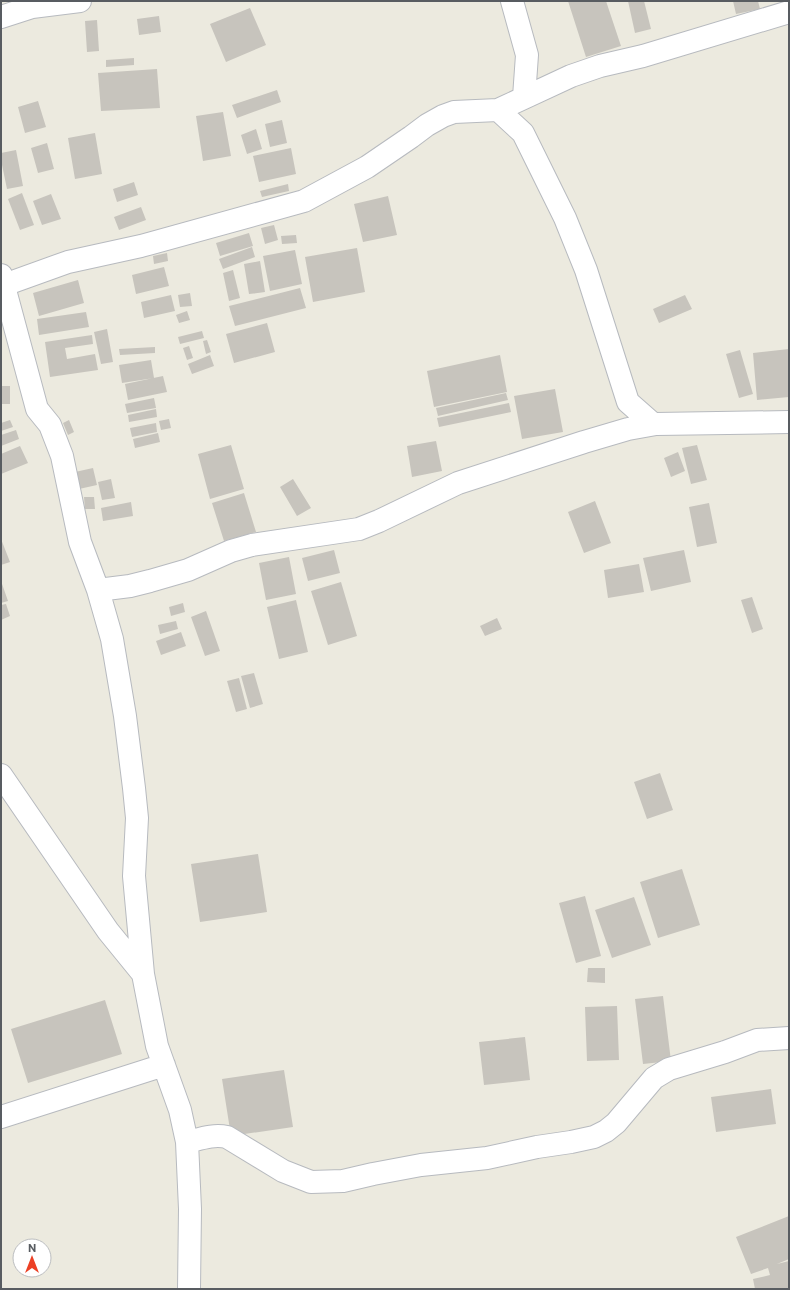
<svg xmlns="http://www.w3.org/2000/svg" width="790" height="1290" viewBox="0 0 790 1290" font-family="Commissioner,sans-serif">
<rect width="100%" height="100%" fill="#eceadf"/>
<!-- building -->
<path fill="#c7c4bd" d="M568,1h38l15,45 -35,11z
M628,1h16l7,28 -16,4z
M733,1h25l2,8 -24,5z
M250,8l16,37 -40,17 -16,-38z
M159,16l2,16 -22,3 -2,-16z
M97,20l2,31 -12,1 -2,-31z
M134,58v7l-28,2v-7z
M157,69l3,39 -59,3 -3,-38z
M277,90l4,12 -44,16 -5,-13z
M38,101l8,26 -21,6 -7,-26z
M223,112l8,44 -28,5 -7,-45z
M282,120l5,23 -17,4 -5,-23z
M256,129l6,20 -15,5 -6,-19z
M95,133l7,41 -27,5 -7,-41z
M47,143l7,26 -16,4 -7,-25z
M291,148l5,26 -37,8 -6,-26z
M16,150l7,36 -16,3 -6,-29v-7z
M134,182l4,13 -21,7 -4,-13z
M288,184l1,7 -27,6 -2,-6z
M22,193l12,32 -14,5 -12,-31z
M51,194l10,25 -19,6 -9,-24z
M388,196l9,39 -34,7 -9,-38z
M141,207l5,13 -27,10 -5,-13z
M274,225l4,15 -13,4 -4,-16z
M249,233l4,13 -33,10 -4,-13z
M296,235l1,8 -15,1 -1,-8z
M252,247l3,10 -32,12 -4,-10z
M357,248l8,44 -52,10 -8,-45z
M295,250l7,34 -32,7 -7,-35z
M167,253l1,8 -14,3 -1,-8z
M260,261l5,31 -16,2 -5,-30z
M164,267l5,19 -33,8 -4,-19z
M233,270l7,28 -11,3 -6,-28z
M78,280l6,23 -45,13 -6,-23z
M300,288l6,20 -71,18 -6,-20z
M190,293l2,13 -12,1 -2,-12z
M171,295l4,16 -31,7 -3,-16z
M685,295l7,14 -33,14 -6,-14z
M187,311l3,9 -11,3 -3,-8z
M86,312l3,15 -50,8 -2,-16z
M267,323l8,29 -41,11 -8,-29z
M107,329l6,33 -12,2 -7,-32z
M202,331l2,7 -24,6 -2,-7z
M92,335l1,9 -28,4 2,11 28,-5 3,16 -48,7 -5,-35z
M207,340l4,12 -5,2 -3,-13z
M189,346l4,12 -6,2 -4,-12z
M155,347v6l-35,2 -1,-6z
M789,349v48l-32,3 -4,-47z
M740,350l13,44 -14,4 -13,-44z
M210,355l4,11 -22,8 -4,-10z
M500,355l7,37 -73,15 -7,-36z
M151,360l3,18 -32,5 -3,-18z
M163,376l4,16 -39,8 -3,-16z
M1,386h9v18h-9z
M555,389l8,43 -41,7 -8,-43z
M506,393l2,7 -70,16 -2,-8z
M154,398l2,10 -29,5 -2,-9z
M509,403l2,9 -72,15 -2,-9z
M156,409l1,8 -28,5 -1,-7z
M169,419l2,9 -10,2 -2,-9z
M10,420l3,7 -12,4v-8z
M69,420l5,12 -6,3 -5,-12z
M156,423l1,9 -25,5 -2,-9z
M16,430l3,9 -18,7v-11z
M158,433l2,9 -25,6 -2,-9z
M436,441l6,30 -30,6 -5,-31z
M231,445l13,44 -34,10 -12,-45z
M697,445l10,35 -16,4 -9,-36z
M20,446l8,17 -27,11v-20z
M678,452l7,19 -14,6 -7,-19z
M93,468l4,17 -18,4 -4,-17z
M111,479l4,19 -13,2 -4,-18z
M293,479l18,29 -14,8 -17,-29z
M244,493l12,39 -32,9 -12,-38z
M84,497h10l1,12h-10z
M595,501l16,42 -27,10 -16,-41z
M131,502l2,14 -30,5 -2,-13z
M709,503l8,40 -20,4 -8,-40z
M1,539l9,23 -9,3z
M334,550l6,23 -32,8 -6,-23z
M684,550l7,32 -40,9 -8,-33z
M289,557l7,37 -30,6 -7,-37z
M639,564l5,28 -36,6 -4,-28z
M1,581l7,20 -7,2z
M341,582l16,54 -29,9 -17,-54z
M752,597l11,32 -11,4 -11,-33z
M296,600l12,52 -29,7 -12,-52z
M183,603l2,9 -14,4 -2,-9z
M6,604l4,12 -9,4v-15z
M206,611l14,40 -15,5 -14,-39z
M497,618l5,11 -17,7 -5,-10z
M176,621l2,8 -18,5 -2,-9z
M181,632l5,14 -25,9 -5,-14z
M254,673l9,31 -13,4 -9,-32z
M239,678l8,31 -11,3 -9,-31z
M660,773l13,37 -26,9 -13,-37z
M258,854l9,58 -67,10 -9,-58z
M682,869l18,56 -42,13 -18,-56z
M585,896l16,60 -25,7 -17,-60z
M634,897l17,48 -39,13 -17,-48z
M588,968h17v15l-18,-1z
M663,996l8,65 -28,3 -8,-65z
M105,1000l17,54 -94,29 -17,-54z
M617,1006l2,54 -32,1 -2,-54z
M525,1037l5,43 -46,5 -5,-43z
M284,1070l9,57 -62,9 -9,-57z
M771,1089l5,35 -60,8 -5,-35z
M789,1216v43l-12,5 12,-3v28h-34l-2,-10 17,-4 -2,-7 -17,6 -15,-37z"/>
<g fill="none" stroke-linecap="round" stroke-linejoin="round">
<!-- street casing -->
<g stroke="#b7babf" stroke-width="24">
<path id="street" d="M512,1l15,54 -3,42
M1,17l31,-10 48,-6
M498,110l25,23 42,85 21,52 42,132 25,22
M1,275l36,134 13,16 12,31 18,86 18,48 14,49 13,77 9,72 3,30 -3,58 9,98 14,72 23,64 7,32 3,67 -1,80
M4,285l64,-23 73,-16 163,-45 63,-34 44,-30 16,-12 16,-9 11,-4 44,-2 73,-34 29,-10 43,-10 146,-44
M98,590l32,-4 20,-5 38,-11 43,-19 21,-6 107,-16 20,-8 79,-38 126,-41 44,-13 28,-5 133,-2
M1,775l107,156 35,43
M1,1117l163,-52
M187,1142c13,-3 26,-8 40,-5l56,34 28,11 32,-1 30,-7 48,-9 66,-7 50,-11 34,-5 23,-5 12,-6 10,-8 38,-45 15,-9 56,-17 32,-12 32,-2"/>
</g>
<!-- street -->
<use href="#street" stroke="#fff" stroke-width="22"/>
</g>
<!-- border -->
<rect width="790" height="1290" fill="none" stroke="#585c61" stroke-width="4"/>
<!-- north arrow -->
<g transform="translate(32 1258)"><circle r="19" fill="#ffffff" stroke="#bcbec0"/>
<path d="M0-3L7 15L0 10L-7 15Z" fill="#ec4025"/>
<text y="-6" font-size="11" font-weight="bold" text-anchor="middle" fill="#585c61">N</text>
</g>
</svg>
